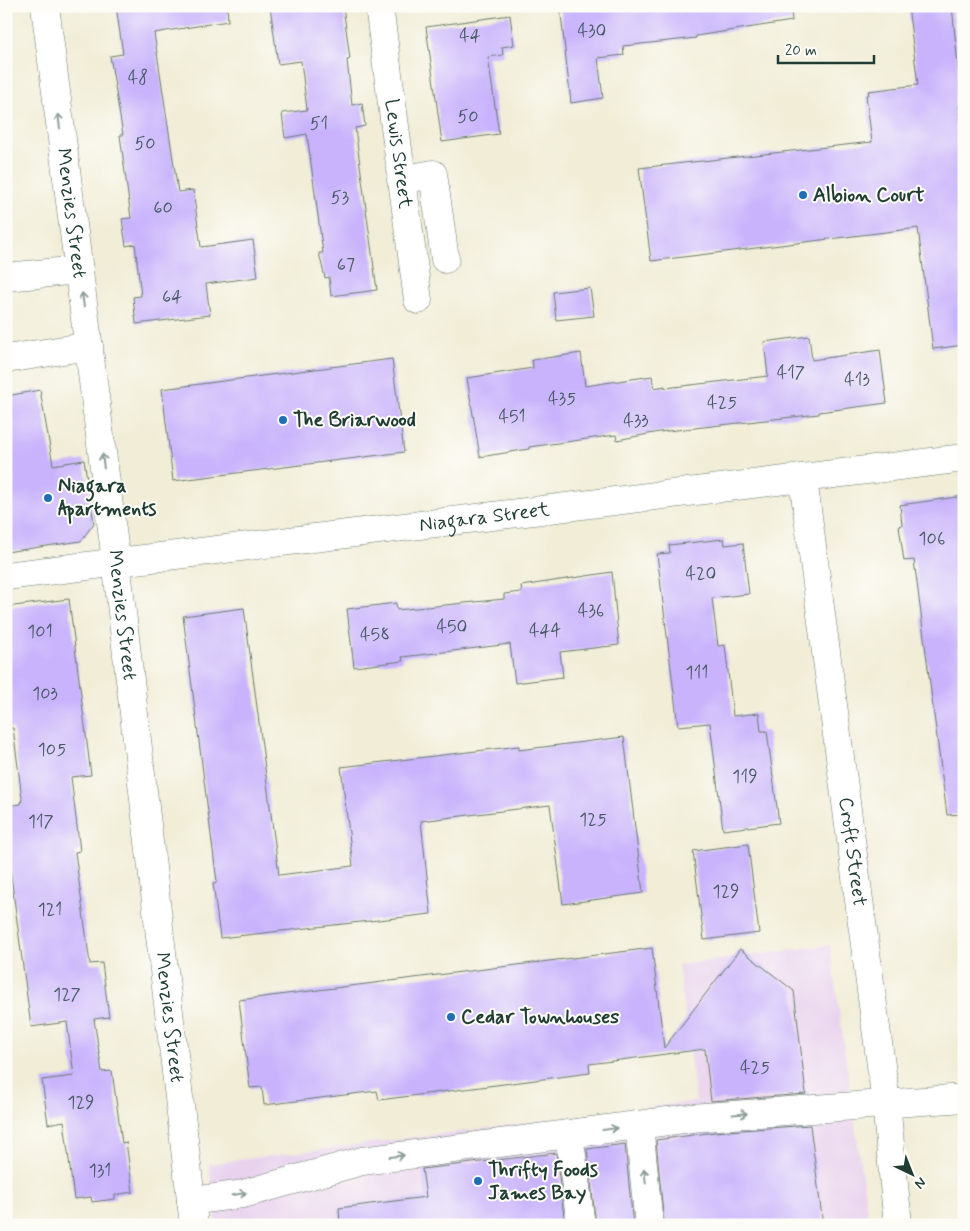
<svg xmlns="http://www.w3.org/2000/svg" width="970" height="1231" viewBox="0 0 970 1231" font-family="Mynerve,sans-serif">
<rect width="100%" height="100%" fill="#fdfcf7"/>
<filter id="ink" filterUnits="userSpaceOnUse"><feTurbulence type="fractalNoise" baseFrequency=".02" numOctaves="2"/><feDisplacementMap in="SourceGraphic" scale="10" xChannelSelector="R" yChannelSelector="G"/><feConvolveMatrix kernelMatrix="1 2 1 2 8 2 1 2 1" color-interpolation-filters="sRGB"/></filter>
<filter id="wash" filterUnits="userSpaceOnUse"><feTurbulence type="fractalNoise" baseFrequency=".0096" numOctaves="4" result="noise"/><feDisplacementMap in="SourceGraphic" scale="20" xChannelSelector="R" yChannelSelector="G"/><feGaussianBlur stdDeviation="1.12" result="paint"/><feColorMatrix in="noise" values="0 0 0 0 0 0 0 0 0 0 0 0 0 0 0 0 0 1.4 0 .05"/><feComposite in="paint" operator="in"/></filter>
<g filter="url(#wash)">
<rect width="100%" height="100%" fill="#f1edd7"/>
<!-- built -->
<path fill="#e8d2ee" d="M830,945l39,280h-653l-7,-61 487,-63 -18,-136z"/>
<g id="blocks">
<!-- building -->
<path fill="#c8b3fc" d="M116,6h111l1,15 -74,12 24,159 15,-2 8,57 52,-7 5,37 -52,7 4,31 -74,9 -3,-27 8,-1 -6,-52 -9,2 -4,-27 9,-1 -11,-83h3l-13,-79 13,-2z
M270,6h73l7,53 -3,1 5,45 10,-2 3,23 -10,2 22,162 -46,6 -2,-19 -4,1 -6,-25h4l-16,-119 -22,4 -3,-25 25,-3 -6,-49 -23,3z
M560,6h231l1,15 -96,15v2l-73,8 1,9 -26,3 5,40 -32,5z
M908,6h44l10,100h-3l5,42v197l-31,4 -15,-121 -267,33 -12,-93 233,-26 -6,-47h3l-1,-4 50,-6z
M510,15l4,30 -12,2 1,8 -15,2 11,77 -57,8 -16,-115z
M590,288l4,28 -38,4 -3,-28z
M809,336l3,24 68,-10 7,53 -68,9v2l-160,18 -42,8 -1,-5 -87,12v2l-49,8 -13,-79 66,-10 -1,-8 49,-7 4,33 67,-10 2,12 11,-2v2l103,-12 -4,-34z
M392,359l12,93 -231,29 -11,-92z
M40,390l13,75 31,-5 10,63 -13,18 -75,11v-156z
M964,496v318l-17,1 -33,-255 -10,1 -5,-35 3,-1 -2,-20z
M724,539l1,6 18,-2 6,51 -37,4 6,48 7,-1 8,71 26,-3 2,18h6l12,92 -56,7 -13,-107 -32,3 -21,-172 13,-1 -1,-8z
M612,572l7,73 -59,7 3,25 -48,6 -5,-39 -108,13 1,4 -49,6 -7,-58 49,-6 1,7 107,-11v-5l18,-2 -1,-6z
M69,599l22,176 -20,2 9,74 -5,1 15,112 12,-1 7,54 -15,2 8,53 10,-1 10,72 4,-1 7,50 -18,3v4l-23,3 -1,-5 -17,2 -10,-78 -16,3 -6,-44 32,-4 -7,-54 -36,5 -25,-189v-32l15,-2 1,-6 -9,-70h-7v-121z
M244,608l35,267 74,-9 -12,-99 178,-21v4l105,-13 19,156 -80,11 -13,-99 -129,16 10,93 -211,24 -7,-55 4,-1 -34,-266z
M748,844l11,89 -55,7 -11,-89z
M652,948l12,100 76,-99 54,42 12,103 -95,7 -6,-52 -116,15 1,9 -211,27 -2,-9 -113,14 -2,-18 -12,1 -11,-88z
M810,1125l13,100h-159l-8,-85 59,-8z
M625,1144l8,81h-37l-9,-76z
M556,1153l9,72h-225l-1,-17 87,-11 -4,-28z"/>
</g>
</g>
<g filter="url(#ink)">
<use href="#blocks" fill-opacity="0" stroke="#687b6d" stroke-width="1"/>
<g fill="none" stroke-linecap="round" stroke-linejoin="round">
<!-- minor casing -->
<g stroke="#687b6d" stroke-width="29">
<g id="minor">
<path id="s1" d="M45,6l71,555 78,664"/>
<path id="s2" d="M379,6l39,294"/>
<path d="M401,180l32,-6 12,85"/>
<path d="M6,277l73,-7"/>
<path d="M6,359l83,-13"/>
<path id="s3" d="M803,479l83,624 12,122"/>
<path id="s4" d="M6,576l958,-118"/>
<path d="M639,1125l10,100"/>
<path d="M569,1134l12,91"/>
<path d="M191,1201l52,-7 119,-33 329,-43 273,-20"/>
</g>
</g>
<!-- minor -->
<use href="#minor" stroke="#fff" stroke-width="28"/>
</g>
<!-- one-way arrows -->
<defs><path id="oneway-shaft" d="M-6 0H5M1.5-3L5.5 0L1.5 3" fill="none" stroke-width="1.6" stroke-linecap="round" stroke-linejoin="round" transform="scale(1.25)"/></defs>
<g stroke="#8f9e9a">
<use href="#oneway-shaft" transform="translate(59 121) rotate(-97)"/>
<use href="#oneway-shaft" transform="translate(83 300) rotate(-97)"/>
<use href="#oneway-shaft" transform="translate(103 461) rotate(-97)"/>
<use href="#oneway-shaft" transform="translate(740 1114) rotate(-4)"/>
<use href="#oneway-shaft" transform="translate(610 1129) rotate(-8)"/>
<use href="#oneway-shaft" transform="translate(397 1156) rotate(-7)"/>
<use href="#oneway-shaft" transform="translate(645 1176) rotate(-96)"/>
<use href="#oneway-shaft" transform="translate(239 1194) rotate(-10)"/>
</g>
</g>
<!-- markers -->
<g fill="#1f6fb2" stroke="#fdfcf7" stroke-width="2">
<circle cx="803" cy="195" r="5"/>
<circle cx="283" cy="420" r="5"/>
<circle cx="48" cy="498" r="5"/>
<circle cx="451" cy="1017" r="5"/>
<circle cx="478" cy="1181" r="5"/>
</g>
<g text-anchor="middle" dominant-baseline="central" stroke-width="4" stroke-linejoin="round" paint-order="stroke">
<!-- number labels -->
<g font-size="18" fill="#495a66">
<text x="592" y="31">430</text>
<text x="470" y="36">44</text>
<text x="138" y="78">48</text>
<text x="468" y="117">50</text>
<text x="319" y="124">51</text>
<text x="145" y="144">50</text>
<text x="340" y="198">53</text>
<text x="163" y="208">60</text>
<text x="346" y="265">67</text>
<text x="172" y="297">64</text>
<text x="791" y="373">417</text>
<text x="857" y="380">413</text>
<text x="562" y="399">435</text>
<text x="722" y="403">425</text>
<text x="512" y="417">451</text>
<text x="636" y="421">433</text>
<text x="932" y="539">106</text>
<text x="701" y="574">420</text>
<text x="591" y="611">436</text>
<text x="452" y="627">450</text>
<text x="545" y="631">444</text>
<text x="40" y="632">101</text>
<text x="375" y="635">458</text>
<text x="697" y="673">111</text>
<text x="45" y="694">103</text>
<text x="52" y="750">105</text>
<text x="745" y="777">119</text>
<text x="593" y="820">125</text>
<text x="41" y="822">117</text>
<text x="726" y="892">129</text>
<text x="50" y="910">121</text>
<text x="67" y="995">127</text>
<text x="755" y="1068">425</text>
<text x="81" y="1103">129</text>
<text x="100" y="1171">131</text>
</g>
<!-- street labels -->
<g font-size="20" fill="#1f3d34" stroke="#fdfcf7">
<text stroke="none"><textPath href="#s2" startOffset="149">Lewis Street</textPath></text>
<text stroke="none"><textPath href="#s1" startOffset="209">Menzies Street</textPath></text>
<text stroke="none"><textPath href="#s4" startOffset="482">Niagara Street</textPath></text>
<text stroke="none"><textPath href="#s1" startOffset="614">Menzies Street</textPath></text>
<text stroke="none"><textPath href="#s3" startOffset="376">Croft Street</textPath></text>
<text stroke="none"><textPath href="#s1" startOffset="1019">Menzies Street</textPath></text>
</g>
<!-- poi labels -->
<g font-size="20" font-weight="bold" fill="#1f3d34" stroke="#fdfcf7" text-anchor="start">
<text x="813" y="195">Albion Court</text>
<text x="293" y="420">The Briarwood</text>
<text x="58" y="486">Niagara<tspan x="58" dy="23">Apartments</tspan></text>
<text x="461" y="1017">Cedar Townhouses</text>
<text x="488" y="1170">Thrifty Foods<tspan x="488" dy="23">James Bay</tspan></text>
</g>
</g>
<!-- margin -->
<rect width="970" height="1231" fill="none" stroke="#fdfcf7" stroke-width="25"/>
<!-- north arrow -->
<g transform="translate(912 1174) rotate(137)" stroke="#fdfcf7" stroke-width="4" paint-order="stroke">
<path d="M0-4L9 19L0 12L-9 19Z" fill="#1f3d34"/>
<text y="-8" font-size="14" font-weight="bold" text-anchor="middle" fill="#1f3d34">N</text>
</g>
<!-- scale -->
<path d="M778 55v8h96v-8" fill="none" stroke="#1f3d34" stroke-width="2.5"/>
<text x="785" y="55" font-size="15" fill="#1f3d34" stroke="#fdfcf7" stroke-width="4" paint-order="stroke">20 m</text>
</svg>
